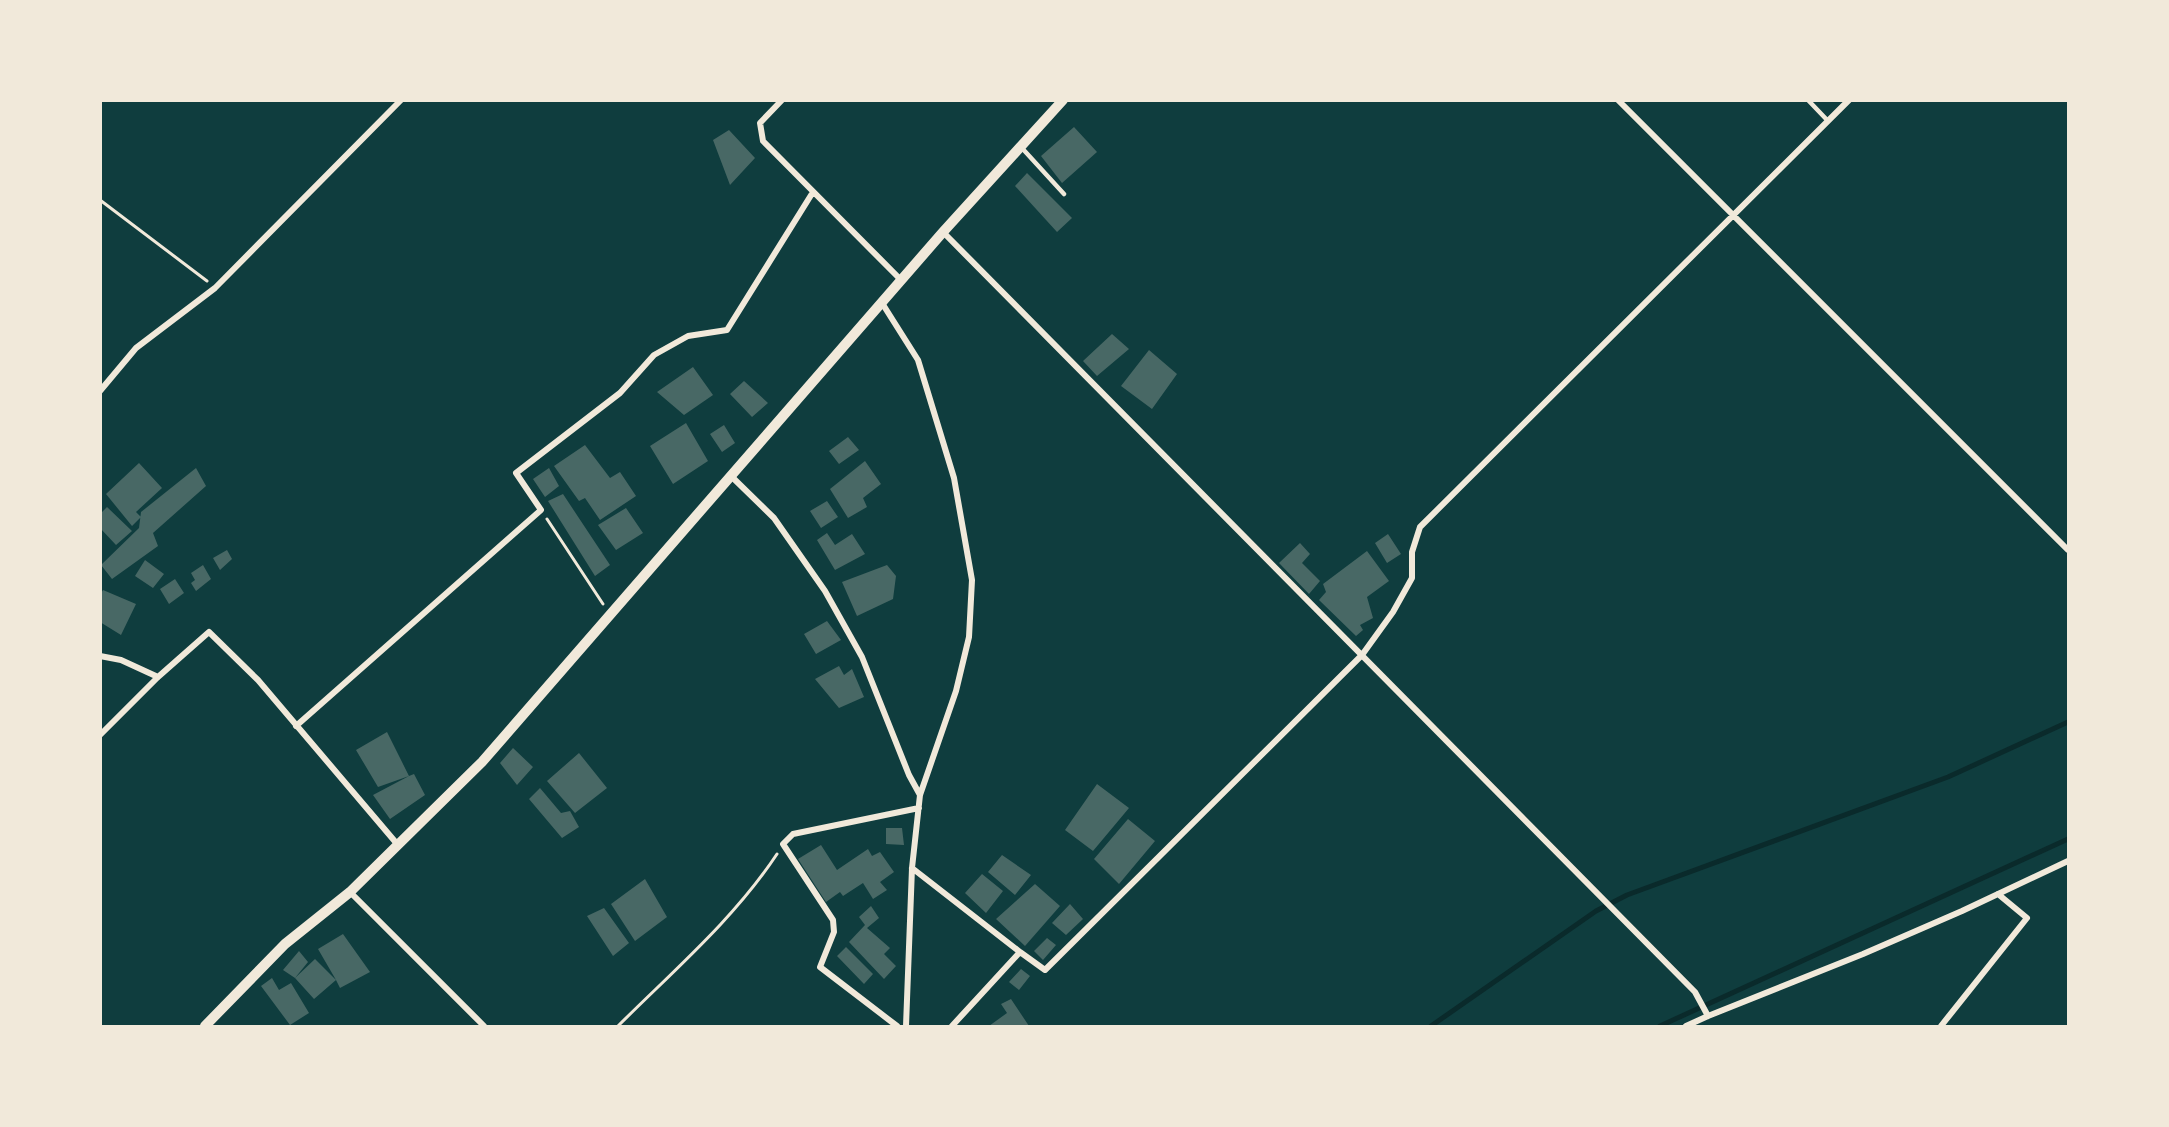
<svg xmlns="http://www.w3.org/2000/svg" width="2169" height="1127" viewBox="0 0 2169 1127" font-family="Inter,sans-serif">
<rect width="100%" height="100%" fill="#0f3d3e"/>
<g fill="none" stroke-linecap="round" stroke-linejoin="round">
<!-- stream -->
<path stroke="#0a2a2b" stroke-width="5" d="M1431,1026l165,-115 31,-16 321,-118 120,-55
M1660,1026l408,-187"/>
</g>
<!-- building -->
<path fill="#486865" d="M1074,127l23,25 -35,31 -21,-27z
M729,130l26,28 -25,27 -17,-45z
M1027,173l45,45 -15,14 -42,-46z
M1112,334l17,15 -32,27 -14,-15z
M1149,350l28,24 -25,35 -31,-23z
M693,367l20,28 -29,20 -27,-23z
M744,381l24,22 -16,14 -22,-23z
M686,423l22,38 -35,23 -23,-38z
M724,425l11,18 -13,9 -12,-18z
M848,437l11,13 -20,14 -10,-13z
M585,445l25,33 10,-6 16,24 -36,24 -15,-22 -6,3 -25,-35z
M865,461l16,23 -18,14 4,9 -19,11 -18,-29z
M139,463l23,25 -26,24 5,5 -9,9 -26,-32z
M196,468l10,18 -53,47 5,13 -46,33 -11,-14 38,-37 2,-16z
M549,468l10,18 -14,11 -12,-18z
M563,494l47,71 -15,11 -47,-75z
M827,501l11,16 -17,11 -11,-17z
M107,507l25,24 -16,14 -16,-17v-14z
M626,508l17,25 -27,17 -18,-25z
M827,533l8,12 17,-11 13,20 -30,16 -18,-30z
M1388,534l13,20 -14,9 -12,-20z
M1300,543l10,11 -8,9 18,18 -11,13 -30,-31z
M227,550l5,9 -12,11 -7,-12z
M1367,551l22,30 -22,16 6,21 -13,7 3,5 -7,6 -37,-36 7,-8 -3,-8z
M145,560l19,14 -11,14 -18,-12z
M203,565l8,14 -15,12 -5,-8 4,-3 -4,-7z
M887,565l9,11 -3,23 -36,17 -15,-34z
M175,579l9,14 -15,11 -9,-15z
M103,590l33,14 -15,31 -21,-13v-27z
M827,621l14,19 -25,14 -12,-20z
M839,666l5,9 8,-6 12,28 -25,11 -24,-29z
M387,732l22,44 5,-2 11,21 -35,24 -17,-24 36,-19 -31,11 -22,-37z
M513,748l20,19 -16,18 -17,-22z
M579,753l28,35 -32,25 -28,-32z
M1097,784l32,24 -36,43 -28,-21z
M540,788l21,25 9,-2 9,16 -17,11 -33,-39z
M1128,819l27,22 -36,43 -25,-25z
M886,828h16l2,17 -18,-1z
M821,845l16,25 31,-21 4,7 8,-4 14,20 -14,10 7,8 -14,9 -10,-16 -20,13 -3,-4 -14,10 -28,-43z
M1002,855l29,20 -16,20 -27,-23z
M982,874l21,17 -17,22 -21,-20z
M645,879l22,38 -32,24 -24,-37z
M1035,884l25,22 -35,40 -29,-27z
M1070,904l13,15 -17,16 -14,-12z
M871,906l8,12 -12,10 23,20 -6,6 12,12 -12,13 -35,-37 16,-17 -6,-8z
M604,908l25,35 -16,13 -26,-40z
M343,934l27,38 -30,16 -4,-8 -22,19 -19,-21 -12,-8 16,-19 9,11 -13,16 20,-19 21,21 -18,-31z
M1047,938l9,7 -13,15 -9,-9z
M846,947l27,27 -9,10 -27,-28z
M1021,969l9,7 -11,14 -10,-8z
M272,978l7,12 12,-7 18,30 -19,12 -29,-39z
M1011,999l18,27h-40l18,-13 -6,-9z"/>
<g fill="none" stroke-linecap="round" stroke-linejoin="round">
<!-- path -->
<path stroke="#f1e9da" stroke-width="3" d="M100,200l107,81
M547,519l56,85
M618,1026c55,-55 116,-107 159,-172"/>
<!-- service -->
<path stroke="#f1e9da" stroke-width="4.5" d="M1808,100l20,21
M1021,147l43,47"/>
<!-- minor -->
<path stroke="#f1e9da" stroke-width="6" d="M782,100l-22,23 3,18 138,139
M1618,100l450,450
M943,232l752,760 13,24
M882,303l36,57 36,118 18,102 -3,57 -13,54 -36,104 -8,73 -6,158
M100,391l36,-43 79,-60 186,-188
M731,476l43,42 51,73 37,66 47,118 11,20
M100,656l21,4 37,17
M296,726l245,-216 -25,-37 104,-80 34,-38 34,-19 39,-6 86,-138
M100,735l58,-58 51,-45 49,48 140,165
M912,868l108,84
M350,892l134,134
M897,1026l-77,-59 14,-35 -1,-12 -50,-76 10,-10 126,-26
M952,1026l68,-74 25,18 317,-315 31,-43 19,-34v-26l8,-25 429,-427
M1686,1026l22,-10 155,-62 99,-43 106,-50
M1941,1026l86,-108 -29,-24"/>
<!-- tertiary -->
<path stroke="#f1e9da" stroke-width="10" d="M205,1026l80,-82 65,-52 132,-130 461,-530 120,-132"/>
</g>
<!-- border -->
<rect width="2169" height="1127" fill="none" stroke="#f1e9da" stroke-width="204"/>
</svg>
